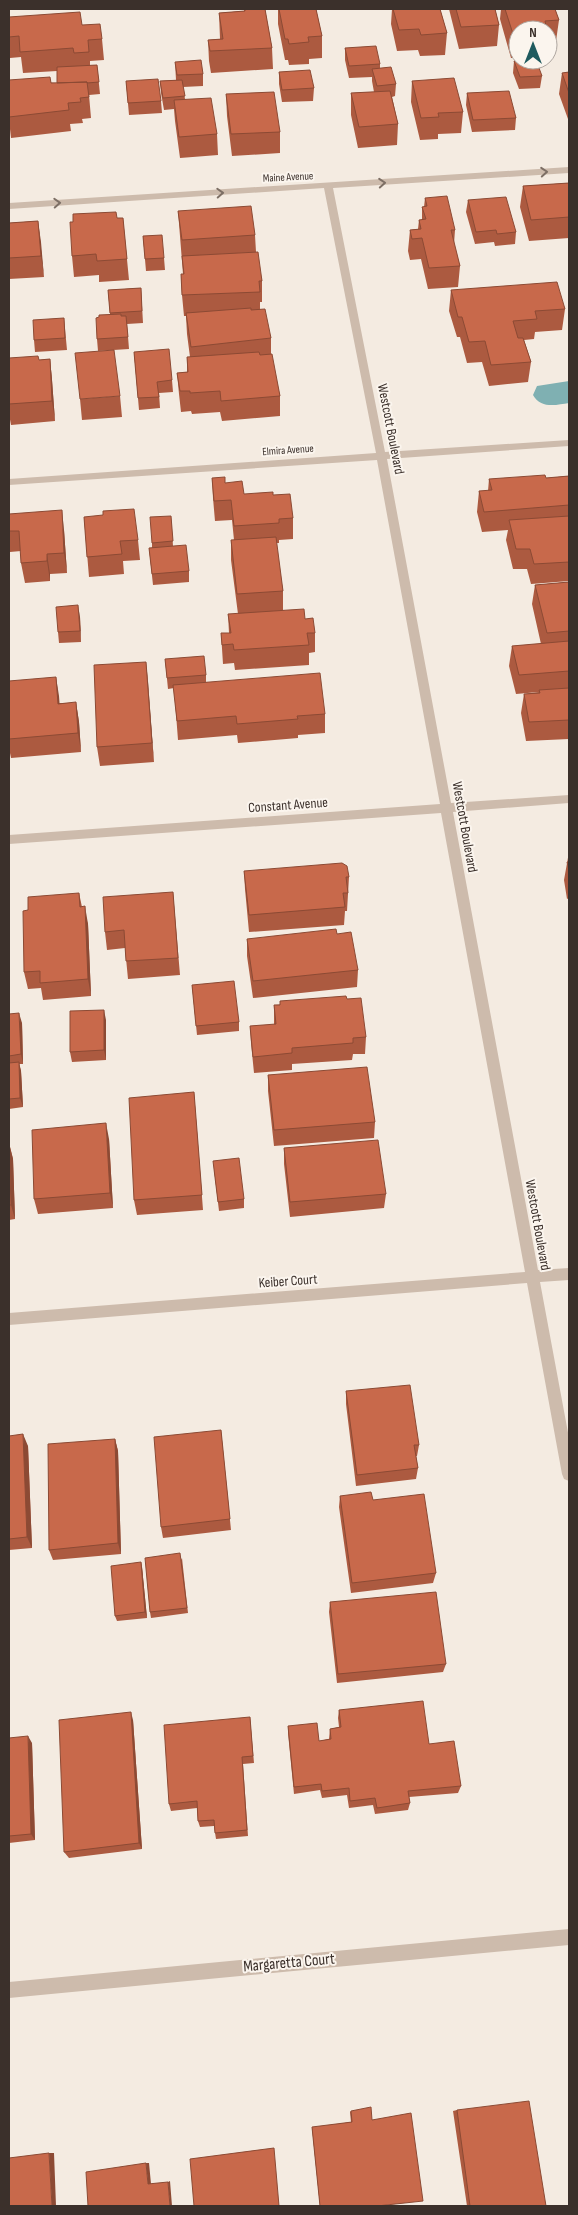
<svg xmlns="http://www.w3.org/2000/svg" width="578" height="2215" viewBox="0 0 578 2215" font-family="'Sofia Sans Condensed',sans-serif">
<rect width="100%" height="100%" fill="#f4ebe1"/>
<!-- water -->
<path fill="#7fb0b2" d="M569,381v22c-13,2 -28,6 -36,-8l4,-9z"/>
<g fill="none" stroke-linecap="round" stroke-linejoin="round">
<!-- minor -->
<path fill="#cdbbac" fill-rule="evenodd" d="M569,167v6l-236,15 52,264 184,-12v6l-182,13 64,344 118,-8v8l-116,9 85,458 31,-2v12l-29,2 29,156v43l-5,-2 -2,-5 -35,-191 -518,42v-12l516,-41 -84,-459 -432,31v-9l431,-31 -63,-344 -368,25v-6l367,-26 -52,-265 -315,21v-6z
M569,1929v16l-560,53v-16z"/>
</g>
<!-- wall -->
<path fill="#ac5a40" d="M244,9h21l7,39 1,21 -62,4 -2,-12 -1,-21 12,-1 -1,-26 25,-2z
M278,9h38l6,27v22l-13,1v5l-20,1 -1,-5h-3l-7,-36z
M392,9h48l7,24 -2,22 -25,1 -2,-6 -21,1 -6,-27z
M449,9h46l4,16 -2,21 -38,3z
M501,9h54l4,11 -3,21h-8v-11h-30v28h-7l-11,-39z
M9,17l73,8 20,14 2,21 -14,1v5l7,-1 3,29 -11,1 2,23 -9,1 1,4 -13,1 1,7 -60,7 -2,-18v-40l48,3v-12l-34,2 -2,-16 -11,1 -1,-7z
M345,48l35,16v4l16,16 -1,12 -3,1 6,27 -1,21 -39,3 -7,-33v-22l23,-1 -2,-11v-4l-23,1 -4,-18z
M514,61l28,15 -2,12 -21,1 -6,-16z
M175,62l28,12v12l-20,1 2,12 32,35 1,21 -38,3 -5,-37 -1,-12 -10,1 -3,-17 -1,-12 16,-1z
M279,72l35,16 -1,13 -31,1 -3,-18z
M569,72v47h-1l-9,-25 3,-21z
M126,81l35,20 1,12 -33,2z
M412,81l51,31 -2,21 -23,1v5l-18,1 -9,-38z
M467,93l49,25 -1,12 -43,2 -6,-27z
M226,94l54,38v21l-48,3 -5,-40z
M569,183v55l-40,3 -9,-34 3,-21z
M425,198l30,32 -1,14 6,22 -2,21 -30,2 -7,-30 -11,1 -2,-9 2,-21 8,-1 1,-9h3v-13h2z
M468,200l48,32 -1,12 -20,2 -1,-4 -19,2 -9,-32z
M178,211l77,24 1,17 6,29v21h-2v7l11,29v16l9,42v20l-58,5 -2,-9 -28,2 -1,-3 -10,1 -2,-18 -2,-21 10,-1v-15h3l-3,-23 -1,-18h-2l-2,-21 -1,-21h2z
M117,218h6l6,62 -30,2v-7l-25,2 -2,-21z
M38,221l6,56 -35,2v-56z
M143,236l21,22 1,12 -19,1z
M141,288l2,35 -16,1 2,25 -31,2 -1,-12 13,-25 -2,-24z
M451,290l114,19 -3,21 -27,2 -1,7 -10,1 7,22 -3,20 -39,4 -7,-24 -15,1 -7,-26h-3l-8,-26z
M64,318l3,32 -32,2 -1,-12z
M134,352l38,28 1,12 -14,1 1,15 -21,2z
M50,359l2,21 3,41 -44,4 -2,-11v-10l30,-44z
M120,396l2,21 -40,3 -2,-21z
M569,476v105l-38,3 -4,-15h-14l-7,-29 2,-10 -26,2 -5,-20 2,-21h9l1,-12 57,-1z
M212,478l13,5 19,11 29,1 20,23v21l-14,1v3h-3l7,48v19l22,9 10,14v19l-6,1v12l-74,5 -1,-7 -11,1 -2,-31h8l-1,-19h10l-7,-54v-20h3l-2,-20 -17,1 -2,-23z
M9,514l55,16 3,43 -17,1v7l-25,2 -4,-20v-12l-11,1 -1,-6z
M171,516l2,30 16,25v11l-36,3 -4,-37h3v-5z
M84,517l54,23 2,20 -17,1 1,13 -35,3z
M569,582v157l-43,2 -5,-28 3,-19 15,-2 -23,2 -7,-28 3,-20 29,-2 -9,-40 3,-19z
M80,617l1,25 -22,1 -1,-11z
M165,659l41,16v7l119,32v19l-27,2v3l-60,5 -1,-8 -59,5 -4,-52 -6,1z
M146,662l8,100 -54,4 -3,-19z
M56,677l3,26h17l3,19 2,30 -70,6 -2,-10v-9z
M569,852v46l-2,1 -3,-19z
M244,871l105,6 -2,34h-2l-1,14 -95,7 -4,-43z
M173,892l7,83 -52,4 -3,-31 -18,2 -2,-18z
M79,893l3,14 6,17 3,72 -48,4 -2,-12 -13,1 -4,-17 4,-62z
M337,934l21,36 -1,17 -104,11 -6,-42v-17z
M192,985l47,37v9l-42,4z
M347,999l19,38 -1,17h-12l-1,6 -60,4v6l-38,3 -3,-30 -1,-17 24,-1v-20z
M9,1014l13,9 1,41h-4l2,7 2,36 -14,2z
M106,1020v40l-34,2 -2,-10z
M268,1075l107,47 -1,16 -100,8 -6,-55z
M194,1092l9,118 -66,5 -3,-15z
M109,1139l4,69 -75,6 -4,-15z
M9,1143l4,16 2,60 -6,1z
M284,1148l102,46 -2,14 -94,9 -6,-53z
M214,1169l30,30v9l-25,3z
M346,1391l73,54 -2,11h-1l2,12 -2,11 -60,7 -10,-82z
M221,1430l10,100 -68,8 -2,-11z
M9,1436l19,10 4,102 -23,2z
M115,1439l3,12 3,103 -68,6 -4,-10z
M340,1496l33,4 63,73 -3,10 -82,10 -12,-86z
M182,1558l6,55 -37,5 -1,-6z
M141,1562l1,5 5,51 -30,3 -2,-5z
M330,1602l116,62 -3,8 -106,11 -8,-71z
M339,1710l90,34 32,42 -3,7 -49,4 1,6 -2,7 -33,4 -2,-9 -24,3 -2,-13 -25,3 -2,-8 -26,4 -6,-61v-7l31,15 10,-2 1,-10 9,-2 -1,-9z
M250,1717l4,46 -11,1 5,72 -32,3 -2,-13 -14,1 -2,-6 -1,-13 -26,3 -2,-7z
M133,1720l9,129 -73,9 -5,-6z
M9,1738l23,5 3,97 -26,3z
M457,2110l89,96h-79l-14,-95z
M351,2111l26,95h-57l-8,-78 39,-6 -1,-10z"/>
<!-- shaded-wall -->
<path fill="#8c4a34" d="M38,221l3,21 3,35 -3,-21z
M50,359l2,21 3,41 -3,-20z
M62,510l2,20 3,43 -3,-20z
M47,554l3,20v7l-3,-20z
M78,605l2,12 1,25 -1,-11z
M146,662l2,19 6,81 -2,-19z
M56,677l3,19 2,27 -3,-19z
M76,702l3,20 2,30 -3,-19z
M85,906l3,18 3,72 -3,-17z
M104,1010l2,10v40l-2,-10z
M19,1013l3,10 1,41 -2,-10z
M19,1062l2,9 2,36 -3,-9z
M106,1123l3,16 4,69 -3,-15z
M9,1143l4,16 2,60 -4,-14z
M23,1434l5,12 4,102 -5,-11z
M115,1439l3,12 3,103 -3,-11z
M141,1562l1,5 5,51 -2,-6z
M131,1712l2,8 9,129 -3,-6z
M28,1736l4,7 3,97 -4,-6z
M49,2153h5l2,53h-4z
M146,2163h3l2,21h-3z
M170,2181l2,25h-2l-2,-24z"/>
<!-- building -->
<path fill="#c8694b" stroke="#8c4a34" d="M245,9h20l7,39 -62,3 -2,-11 15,-1 -4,-26 26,-2z
M279,9h37l6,27 -14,1 1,5 -20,2 -1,-5h-3z
M393,9h47l7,24 -26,2 -2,-6 -20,1z
M456,9h39l4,16 -38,2z
M505,9h50l4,11 -14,1 2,9h-29v6l-4,1z
M80,12l2,13 18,-1 2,15 -14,1 1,12 -15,1 -1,-5 -53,4 -1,-16 -10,1v-20z
M376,46l4,18 -31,2 -4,-18z
M201,60l2,14 -26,1 -2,-13z
M523,60h13l6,16 -22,1 -6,-16z
M97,65l2,17 -12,1v-1l-30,1v-16z
M391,67l5,17 -19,2 -5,-17z
M310,70l4,18 -32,2 -3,-18z
M569,72v21l-7,-20z
M50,77l1,6 36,-1 2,15 -9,1 1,4 -13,1 1,7 -60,7v-37z
M454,78l9,34 -25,1 1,4 -18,1 -9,-37z
M158,79l3,22 -33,2 -2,-22z
M182,80l3,16 -22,2 -3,-17z
M390,91l8,33 -39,3 -8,-34z
M509,91l7,27 -43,2 -6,-27z
M274,92l6,40 -49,2 -5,-40z
M211,98l6,36 -38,3 -5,-37z
M569,183v34l-38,3 -8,-34z
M447,196l8,34h-4l9,36 -31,2 -7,-30 -10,1 -2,-9 11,-1 -2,-9 7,-1 -4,-12 5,-1 -2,-8z
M506,197l10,35 -19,2 -1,-4 -20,2 -8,-32z
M251,206l4,29 -73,5 -4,-29z
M116,212l1,6h6l4,41 -30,2 -1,-7 -24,2 -2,-34h3v-8z
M38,221l3,35 -32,2v-35z
M162,235l2,23 -19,1 -2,-23z
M258,252l4,29h-3l1,11 -78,3 -1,-21h3l-2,-18z
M557,282l8,27 -30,2 2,8 -24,2 5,17h5l8,24 -40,3 -6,-24 -16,1 -7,-25h-4l-7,-27z
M141,288l1,23 -32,2 -2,-23z
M251,308v2l14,-1 6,29 -80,9 -5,-34z
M121,314v2h5l2,21 -31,2 -1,-21 3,-1v-2z
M64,318l1,20 -31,2 -1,-20z
M169,349l3,31 -15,2 2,15 -21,1 -4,-46z
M114,350l6,46 -40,3 -5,-46z
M259,352l1,3 12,-1 8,42 -59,5 -1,-10 -30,2v-2h-10l-3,-18 11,-1 -1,-15z
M38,356l1,4 11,-1 2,42 -43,3v-46z
M545,475l1,3 23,-2v29l-85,7 -5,-21 13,-1 -3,-11z
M225,477v6l17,-2 2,13 29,-2v3l17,-1 3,24 -14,1v4l-45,3 -3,-26 -17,1 -2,-23z
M134,509l4,31 -18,1 2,13 -35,3 -3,-40 19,-2v-4z
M62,510l2,43 -17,1v7l-26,2 -2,-32h-10v-17z
M171,516l2,25 -21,2 -2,-26z
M569,516v46l-35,2 -4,-15h-14l-7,-29z
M276,537l7,54 -46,3 -6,-54z
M186,545l3,26 -37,3 -3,-26z
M569,582v49l-22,2 -12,-48z
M78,605l2,26 -22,1 -2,-25z
M304,609l1,10 8,-1 2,15h-8l2,12 -75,5 -1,-6 -11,1 -1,-12h10l-3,-19z
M569,641v30l-50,4 -7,-29z
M204,656l2,19 -39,3 -2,-19z
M146,662l6,81 -55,4 -3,-82z
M320,673l5,41 -28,2 1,3 -61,5 -1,-8 -59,5 -4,-36z
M56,677l2,27 18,-2 2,31 -69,6v-58z
M569,688v32l-40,2 -5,-28 16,-1 -1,-3z
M567,862h2v9z
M342,863l5,3 2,11h-3l2,16h-5l2,14 -96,8 -5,-44z
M173,892l5,66 -52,3 -2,-31 -19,2 -2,-35z
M79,893l1,14 5,-1 3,73 -48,4v-12l-16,1 -1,-61 5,-1v-13z
M336,929l1,5 14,-2 7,38 -105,11 -6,-42z
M234,981l5,41 -43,4 -4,-41z
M346,996l1,3 14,-1 5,39 -13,1v5l-61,5v5l-39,4 -3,-31 26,-2 -2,-19h6v-4z
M104,1010v40l-34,2v-41z
M19,1013l2,41 -12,2v-42z
M19,1062l1,36 -11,1v-36z
M367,1067l8,55 -101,8 -6,-55z
M194,1092l8,103 -68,5 -5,-102z
M106,1123l4,70 -76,6 -2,-69z
M378,1140l8,54 -96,8 -6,-54z
M9,1143l2,62h-2z
M239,1158l5,41 -26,3 -5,-41z
M410,1385l9,60h-5l4,23 -61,7 -11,-84z
M221,1430l9,89 -69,8 -7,-90z
M23,1434l4,103 -18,2v-103z
M115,1439l3,104 -69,7 -1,-106z
M371,1492l2,8 51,-6 12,79 -84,10 -12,-87z
M180,1553l7,55 -37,4 -5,-54z
M141,1562l4,50 -30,4 -4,-50z
M436,1592l10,72 -108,10 -8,-72z
M423,1701l6,43 25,-3 7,45 -53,5 2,12 -33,5 -2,-10 -25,3 -1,-13 -27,3 -1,-7 -27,3 -6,-61 29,-3 2,18 12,-2 -1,-10 11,-2 -2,-17z
M131,1712l8,131 -75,9 -5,-132z
M250,1717l3,39 -11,1 5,73 -32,3 -1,-13 -16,1 -1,-20 -28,3 -5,-79z
M28,1736l3,98 -22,2v-98z
M529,2101l17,105h-76l-13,-96z
M371,2107l1,13 39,-7 12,88 -46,5h-57l-8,-79 40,-5 -1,-11z
M274,2148l5,58h-85l-4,-47z
M49,2153l3,53h-43v-48z
M146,2163l2,21 20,-2 2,24h-82l-2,-34z"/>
<!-- one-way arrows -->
<defs><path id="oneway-chevron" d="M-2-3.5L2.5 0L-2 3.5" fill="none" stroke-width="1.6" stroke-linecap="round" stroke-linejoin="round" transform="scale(1.25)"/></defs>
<g stroke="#7d6f65">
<use href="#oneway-chevron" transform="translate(544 172) rotate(-4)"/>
<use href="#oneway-chevron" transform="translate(382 183) rotate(-4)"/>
<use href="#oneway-chevron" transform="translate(220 193) rotate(-3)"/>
<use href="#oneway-chevron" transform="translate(57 203) rotate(-3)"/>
</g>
<g text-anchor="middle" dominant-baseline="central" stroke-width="4" stroke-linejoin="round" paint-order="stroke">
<!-- far-street labels -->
<g font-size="11" fill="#3b302b" stroke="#fbf5ee">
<text transform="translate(288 177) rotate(-3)">Maine Avenue</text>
<text transform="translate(288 450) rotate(-4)">Elmira Avenue</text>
</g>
<!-- street labels -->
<g font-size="14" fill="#3b302b" stroke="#fbf5ee">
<text transform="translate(391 429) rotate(79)">Westcott Boulevard</text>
<text transform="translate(288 805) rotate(-4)">Constant Avenue</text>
<text transform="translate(465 827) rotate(80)">Westcott Boulevard</text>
<text transform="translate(538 1225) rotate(80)">Westcott Boulevard</text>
<text transform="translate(288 1281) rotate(-4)">Keiber Court</text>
</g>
<!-- near-street labels -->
<g font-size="16" fill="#3b302b" stroke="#fbf5ee">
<text transform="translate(289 1963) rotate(-5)">Margaretta Court</text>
</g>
</g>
<!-- border -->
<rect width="578" height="2215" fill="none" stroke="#3b302b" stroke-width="20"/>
<!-- north arrow -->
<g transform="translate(533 45)"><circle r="24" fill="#fbf5ee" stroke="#aea6a0"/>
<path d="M0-4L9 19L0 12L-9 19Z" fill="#1f5a5e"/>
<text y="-8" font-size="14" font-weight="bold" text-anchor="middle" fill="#3b302b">N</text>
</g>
</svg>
